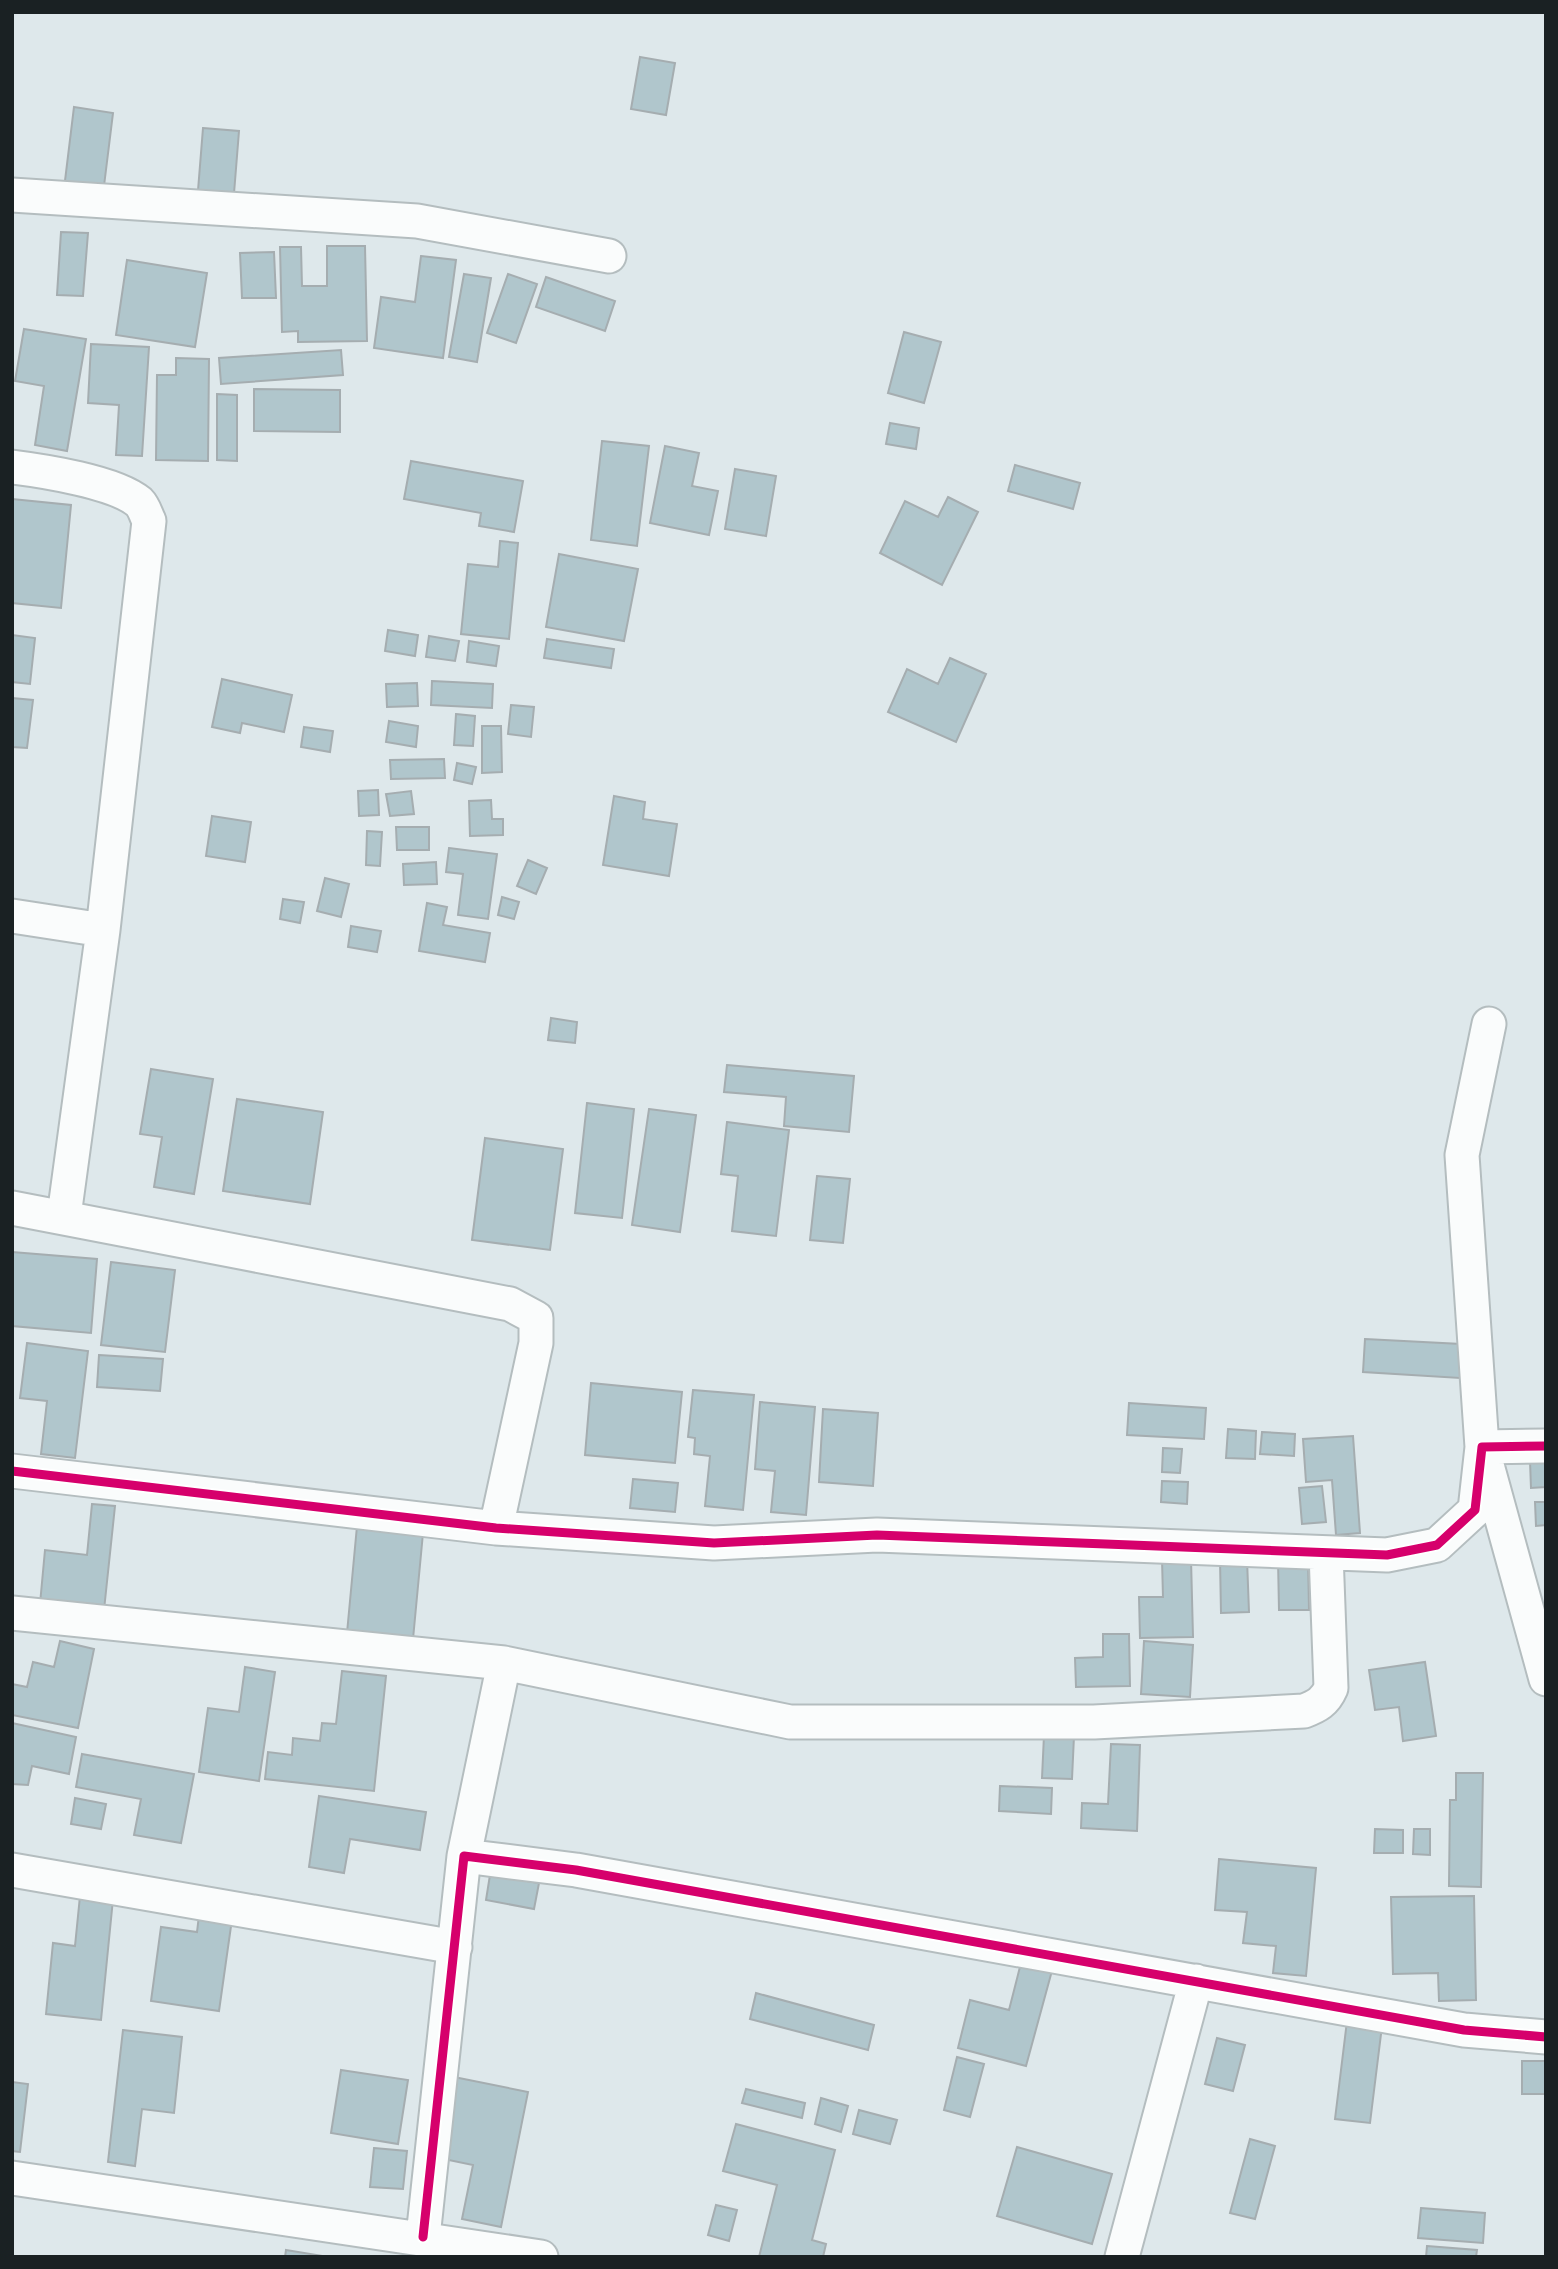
<svg xmlns="http://www.w3.org/2000/svg" width="1558" height="2269" viewBox="0 0 1558 2269" font-family="'Fira Sans Condensed',sans-serif">
<rect width="100%" height="100%" fill="#dee8eb"/>
<!-- building -->
<path fill="#b0c6cc" stroke="#a5adb0" stroke-width="2" d="M640,57l35,6 -9,52 -35,-6z
M74,107l39,6 -10,81 -39,-5z
M203,128l36,3 -6,75 -36,-3z
M61,232l27,1 -5,63 -26,-1z
M327,246h38l2,95 -69,1v-11l-16,1 -2,-85h21l1,39h25z
M274,252l2,46h-34l-2,-45z
M421,256l35,4 -13,98 -69,-10 7,-51 34,5z
M127,260l80,13 -12,74 -79,-12z
M464,274l27,4 -14,84 -28,-5z
M508,274l29,10 -21,59 -29,-10z
M546,277l69,24 -10,30 -69,-24z
M24,329l62,10 -19,112 -32,-6 9,-59 -29,-5z
M904,332l37,10 -17,61 -36,-10z
M91,344l58,3 -7,109 -26,-1 3,-50 -31,-2z
M341,350l2,25 -122,9 -2,-26z
M176,358l33,1 -1,102 -52,-1 1,-85h19z
M254,389l86,1v42l-86,-1z
M217,394l20,1v66l-20,-1z
M890,423l29,5 -3,21 -30,-5z
M602,441l47,5 -12,100 -46,-6z
M665,446l34,7 -7,33 26,5 -9,44 -59,-12z
M411,461l112,20 -9,51 -35,-6 2,-13 -77,-14z
M1015,465l65,18 -7,26 -65,-18z
M735,469l41,7 -10,60 -41,-7z
M948,497l30,15 -36,73 -62,-32 25,-52 33,16z
M12,499l59,6 -10,103 -49,-5z
M500,541l18,2 -9,96 -48,-5 7,-70 30,3z
M559,554l79,15 -14,72 -78,-14z
M388,630l30,5 -3,21 -30,-5z
M12,635l23,3 -5,46 -18,-2z
M429,636l30,5 -4,20 -29,-4z
M547,639l67,10 -3,19 -67,-10z
M469,641l30,5 -3,20 -29,-4z
M950,658l36,16 -30,68 -68,-30 19,-43 31,15z
M222,679l70,16 -8,37 -42,-9 -2,10 -28,-6z
M432,681l61,3 -1,24 -61,-3z
M417,683l1,23 -31,1 -1,-23z
M12,698l21,2 -6,48 -15,-1z
M511,705l23,2 -3,30 -23,-3z
M456,714l19,2 -2,30 -19,-1z
M389,721l29,5 -2,21 -30,-5z
M482,726h19l1,46 -20,1z
M304,727l29,4 -3,21 -29,-5z
M444,759l1,19 -54,1 -1,-19z
M457,763l19,4 -4,17 -18,-4z
M378,790l1,25 -20,1 -1,-25z
M411,791l3,23 -24,2 -4,-22z
M614,796l31,6 -2,17 34,5 -8,52 -66,-11z
M491,800l1,19h11v16l-33,1 -1,-35z
M212,816l39,6 -6,40 -39,-6z
M396,827h33v23h-32z
M367,831l15,1 -2,34 -14,-1z
M449,848l48,6 -9,65 -30,-4 5,-41 -17,-2z
M528,860l19,8 -11,26 -19,-8z
M436,862l1,22 -33,1 -1,-21z
M325,878l24,6 -8,33 -24,-6z
M502,897l17,5 -5,17 -16,-4z
M283,899l21,3 -4,21 -20,-4z
M427,903l20,4 -4,18 47,8 -5,29 -66,-11z
M351,926l30,5 -4,21 -29,-5z
M551,1018l26,4 -2,21 -27,-3z
M727,1065l127,11 -5,56 -65,-6 2,-29 -62,-5z
M151,1069l62,10 -19,115 -40,-7 8,-50 -22,-3z
M237,1099l86,13 -13,92 -87,-13z
M587,1103l47,6 -12,109 -47,-5z
M649,1109l47,6 -16,117 -48,-7z
M727,1122l62,8 -13,106 -44,-5 6,-55 -17,-2z
M485,1138l78,11 -13,101 -78,-10z
M817,1176l33,3 -7,64 -33,-3z
M12,1252l85,7 -6,74 -79,-7z
M111,1262l64,8 -10,82 -64,-7z
M1365,1339l96,5 -1,34 -97,-6z
M27,1343l61,8 -13,107 -34,-4 6,-53 -27,-3z
M99,1355l64,4 -3,32 -63,-4z
M591,1383l91,9 -7,71 -90,-8z
M693,1390l61,5 -11,115 -38,-4 5,-50 -16,-2 1,-16 -7,-1z
M760,1402l55,5 -9,108 -35,-3 4,-41 -20,-2z
M1129,1403l77,5 -2,31 -77,-4z
M823,1409l55,4 -5,73 -54,-4z
M1228,1429l28,2 -1,28 -29,-1z
M1262,1432l33,2 -1,22 -34,-2z
M1353,1436l7,97 -24,2 -4,-55 -26,2 -3,-43z
M1163,1448l19,1 -2,24 -18,-1z
M1546,1460v27l-15,1 -1,-27z
M633,1479l45,4 -3,29 -45,-4z
M1162,1481l26,1 -1,22 -26,-2z
M1322,1486l4,36 -24,2 -3,-36z
M1535,1502h11v23l-10,1z
M92,1504l23,2 -11,104 -64,-6 5,-54 42,5z
M357,1526l66,7 -10,106 -66,-6z
M1308,1558l1,52h-30l-1,-51z
M1162,1559h29l2,78 -53,1 -1,-41h24z
M1247,1559l2,53 -28,1 -1,-53z
M1103,1634h26l1,52 -54,1 -1,-29 28,-1z
M60,1641l34,8 -16,79 -66,-13v-31l15,3 6,-25 21,5z
M1144,1641l49,4 -3,52 -49,-3z
M1425,1662l11,74 -33,5 -4,-34 -24,3 -6,-40z
M245,1667l30,5 -16,109 -60,-9 9,-64 31,4z
M342,1671l44,5 -12,115 -109,-12 3,-27 24,3 1,-17 27,3 2,-18 14,1z
M12,1723l64,14 -7,37 -37,-8 -4,19 -16,-1z
M1044,1735l30,1 -2,43 -30,-1z
M1111,1744l29,1 -3,86 -56,-3 1,-25 26,1z
M82,1754l112,20 -13,69 -47,-8 7,-36 -65,-12z
M1456,1773h27l-2,114 -32,-1 1,-86h6z
M1000,1786l52,2 -1,26 -52,-3z
M319,1796l107,16 -6,38 -70,-11 -6,34 -35,-6z
M75,1798l31,6 -5,25 -30,-5z
M1375,1829l28,1v23h-29z
M1414,1829h16v26l-17,-1z
M1219,1859l97,9 -10,108 -33,-3 3,-27 -33,-3 4,-31 -32,-2z
M490,1875l49,8 -5,26 -48,-9z
M81,1886l33,3 -13,131 -55,-6 7,-71 22,3z
M1474,1896l2,104 -37,1 -1,-28 -45,1 -2,-77z
M200,1907l33,5 -14,99 -68,-10 10,-74 36,5z
M1022,1959l31,8 -27,99 -68,-18 12,-48 39,10z
M756,1993l118,32 -6,25 -118,-31z
M1347,2021l35,5 -12,97 -35,-4z
M123,2030l59,7 -8,76 -32,-4 -7,57 -27,-4z
M1217,2038l28,7 -12,46 -28,-7z
M957,2057l27,7 -14,53 -26,-7z
M1522,2061h24v33h-24z
M341,2070l67,10 -10,64 -67,-11z
M454,2077l74,15 -27,135 -39,-8 11,-54 -34,-7z
M12,2082l16,2 -8,68 -8,-1z
M746,2089l59,14 -3,15 -60,-15z
M821,2098l27,8 -7,26 -26,-8z
M859,2110l38,10 -7,24 -37,-10z
M736,2124l99,26 -23,90 14,4 -3,13h-64l18,-72 -54,-14z
M1250,2139l25,7 -20,73 -25,-6z
M1017,2147l95,27 -20,70 -95,-28z
M374,2148l33,3 -4,38 -33,-2z
M716,2205l21,5 -8,31 -21,-6z
M1421,2208l64,5 -2,30 -65,-5z
M1427,2246l50,4 -1,7h-50z
M286,2250l37,6v1h-38z"/>
<g fill="none" stroke-linecap="round" stroke-linejoin="round">
<!-- street casing -->
<g stroke="#b4bdbf" stroke-width="37">
<path id="street" d="M12,195l405,26 192,35
M12,467c32,4 103,15 127,35 5,5 7,13 10,19l-46,409 -39,286
M12,916l91,14
M1489,1024l-27,131 20,292 64,232
M12,1208l498,96 26,14v25l-40,185
M12,1471l484,57 218,15 163,-8 510,20 50,-10 38,-35 7,-63 64,-1
M12,1613l492,50 286,59h304l210,-11c13,-5 21,-9 27,-23l-5,-135
M464,1856l40,-193
M12,1870l443,77
M12,2178l529,79
M423,2237l41,-381 112,14 888,160 82,7
M1122,2257l74,-276"/>
</g>
<!-- street -->
<use href="#street" stroke="#fafcfc" stroke-width="33"/>
<!-- cycleway casing -->
<g stroke="#fff" stroke-width="13">
<path id="cycleway" d="M12,1471l484,57 218,15 163,-8 510,20 50,-10 38,-35 7,-63 64,-1
M423,2237l41,-381 112,14 888,160 82,7"/>
</g>
<!-- cycleway -->
<use href="#cycleway" stroke="#d6006c" stroke-width="9"/>
</g>
<!-- border -->
<rect width="1558" height="2269" fill="none" stroke="#1a2123" stroke-width="28"/>
</svg>
